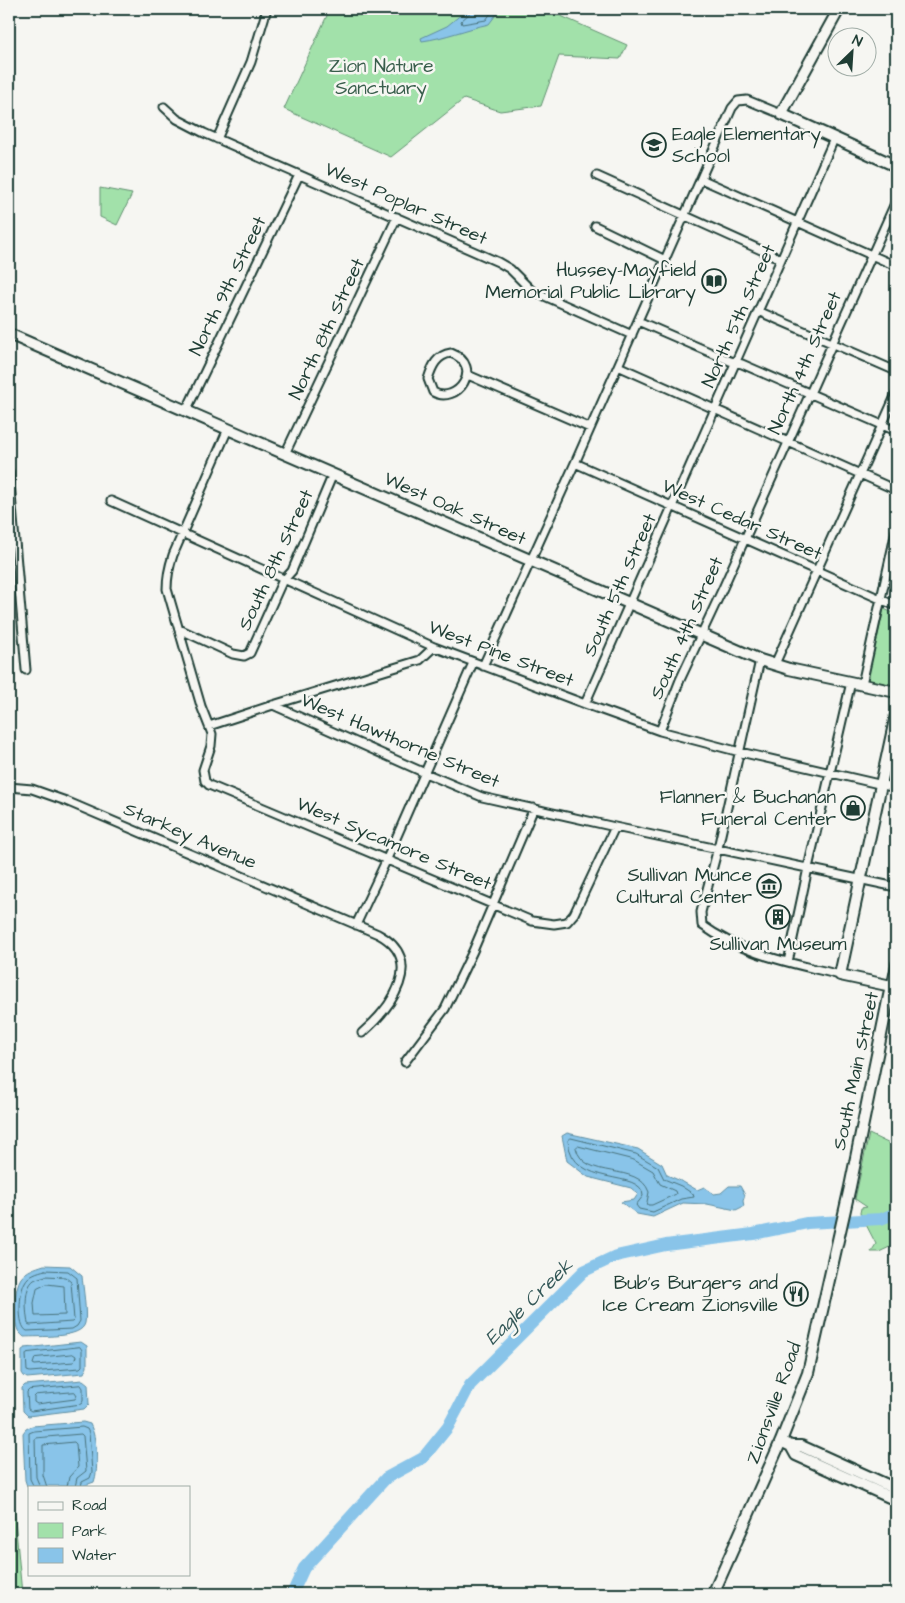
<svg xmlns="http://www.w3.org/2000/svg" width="905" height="1603" viewBox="0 0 905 1603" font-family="'Architects Daughter',sans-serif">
<rect width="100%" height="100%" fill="#f6f6f2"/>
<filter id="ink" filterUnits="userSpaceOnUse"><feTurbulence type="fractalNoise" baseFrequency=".02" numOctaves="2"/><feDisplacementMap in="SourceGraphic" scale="10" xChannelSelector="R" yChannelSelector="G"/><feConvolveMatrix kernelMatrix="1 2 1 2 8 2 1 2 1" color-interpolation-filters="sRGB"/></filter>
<g filter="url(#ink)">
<!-- green -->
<path fill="#a2e1aa" stroke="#608f6f" d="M330,9h215l82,36 -7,14 -61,-3 -18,50 -41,5 -36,-12 -73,58 -107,-48z
M100,188l32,6 -15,31 -17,-8z
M884,609l12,5v70l-1,2 -28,-6z
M869,1134l27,13v97l-17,8h-8l5,-8 -16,-31 1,-5 6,-1 -12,-8z
M9,1454l13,140h-13z"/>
<!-- water -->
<path fill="#89c4e9" stroke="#5f8ea1" d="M468,9h26l4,3 -9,12c-23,5 -44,14 -67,17l-1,-3 26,-12z
M567,1133l71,16 24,15 5,11 16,7 14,8 7,-3 10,7 7,-1 8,-7h11l5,9 -2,6 1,5 -8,4 -29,-6 -24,-1 -30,14 -16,-3 -16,-12 13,-2 4,-6 -7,-6 -43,-11 -21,-16 -5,-25z
M44,1265l26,1 12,10c1,11 5,37 3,47 -3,16 -47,13 -61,14 -3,-3 -6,-5 -7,-9 -4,-11 -3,-40 4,-50 6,-8 14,-10 23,-13z
M81,1342l6,4v21l-3,6 -57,5 -3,-2 -2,-3v-23l3,-2z
M83,1380l5,4 1,20 -5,5 -56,7 -5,-5 -1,-23 3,-3z
M83,1422l7,2c7,13 9,45 4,58l-11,4h-56l-2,-6 -2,-47 3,-4 6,-3z"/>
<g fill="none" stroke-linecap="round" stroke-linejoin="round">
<!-- shore -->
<path stroke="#49737c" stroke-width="1" d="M470,9l-1,5 -8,7 1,3 24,-4 5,-7v-4
M571,1138l65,16 22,13 6,12 17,7 12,8 1,3 -13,2 -28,13 -14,-3 -3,-4 7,-9c0,-28 -71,-6 -75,-55z
M578,1146l56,14 19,11 7,13 15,7 1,3 -24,11h-4l-1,-3 2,-10c-11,-31 -65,-10 -73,-44z
M45,1270l23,1 9,7 3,43 -3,5 -5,3 -45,2c-10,-5 -8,-39 -2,-49 4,-8 13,-10 20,-12z
M46,1276l19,1 6,5 3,38 -2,2 -42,3 -2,-1c-2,-12 -5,-36 6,-44 4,-2 8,-3 12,-4z
M47,1284l17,2 1,29 -30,1 -1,-13 3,-14z
M80,1347l2,3v16l-2,2 -50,4 -3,-1 -1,-16 1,-2z
M73,1354l3,2 -2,6 -39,3 -2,-1 2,-6z
M81,1385l2,3v13l-2,3 -50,7 -3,-2 -1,-17 2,-2z
M75,1392l2,3 -2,4 -38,5 -3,-2v-5l2,-2z
M34,1487l-4,-8 -1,-46 5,-2 48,-4 5,2 2,4 3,39 -2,6 -8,4 -1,5
M40,1487l-4,-10 -1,-39 46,-4 2,2 3,35 -9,7 -2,9
M47,1487l-4,-12v-30l31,-3 2,2 2,23 -9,10 -2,10"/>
<!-- river -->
<path stroke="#89c4e9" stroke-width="12" d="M292,1594l12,-26 82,-90 37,-20 25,-31 22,-42 114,-114 32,-15 50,-11 87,-11 54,-11 74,-4 15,-6"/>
<!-- street casing -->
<g stroke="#1f3d34" stroke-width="11">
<path id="street" d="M164,107l13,12 27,14 294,129 12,7 21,21 101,45
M217,139l34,-77 16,-53
M597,176l184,83
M701,179l195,87
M595,226l70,34
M758,311l138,60
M638,321l92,40 12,3 154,67
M451,353c34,13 6,53 -18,39l-5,-13c4,-13 9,-24 23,-26z
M618,366l278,124
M468,375l122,53
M186,411l113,-236
M228,429l-55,126c-4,12 -6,21 -6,34l34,117 11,28 -1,12 -8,24 2,11 4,4 31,13 292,123 22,3 13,-2 7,-8 41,-87
M285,454l112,-237
M575,463l321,143
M9,471l17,199
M111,501l323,146 151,57 75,27 80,21 156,36
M179,629l54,25 11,2 6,-3 32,-71 10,-11 41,-97
M760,660l-42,188 -17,64 1,13c41,30 90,38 138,50
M775,664l121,-270
M483,666l92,-203 157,-355 6,-7 9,-1 34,14
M862,684l34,-153
M585,704l249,-565
M273,705l152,68 57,24 133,30 281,60
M209,726l64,-21 147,-45 14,-13
M660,731l20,-51 43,-92 173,-387
M9,787l23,2 34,12 312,133c49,26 13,74 -16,99
M356,925l30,-64 87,-198
M788,962l20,-94 43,-186
M891,986l5,-23
M405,1062l40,-53 28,-58 61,-143"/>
</g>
<!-- secondary casing -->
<g stroke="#1f3d34" stroke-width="14">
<path id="secondary" d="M839,9l-58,105 115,52
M9,334l751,326 29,9 107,23
M896,715l-56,260 56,12
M781,1441l10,5h10l95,43
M791,1446l5,9 100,45
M713,1594l68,-153 27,-68 42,-186 41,-201"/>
</g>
<!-- street -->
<use href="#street" stroke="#f6f6f2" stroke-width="7"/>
<!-- secondary -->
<use href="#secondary" stroke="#f6f6f2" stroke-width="10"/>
</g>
</g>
<!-- icons -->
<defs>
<g id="school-ring" transform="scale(1.25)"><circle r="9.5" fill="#f6f6f2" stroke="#1f3d34" stroke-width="1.5"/><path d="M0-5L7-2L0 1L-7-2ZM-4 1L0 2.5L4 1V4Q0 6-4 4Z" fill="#1f3d34"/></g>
<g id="library-ring" transform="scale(1.25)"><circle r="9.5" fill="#f6f6f2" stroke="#1f3d34" stroke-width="1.5"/><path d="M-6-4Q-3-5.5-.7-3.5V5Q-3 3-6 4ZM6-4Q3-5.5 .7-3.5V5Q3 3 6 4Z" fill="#1f3d34"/></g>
<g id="shop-ring" transform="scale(1.25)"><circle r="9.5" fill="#f6f6f2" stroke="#1f3d34" stroke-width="1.5"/><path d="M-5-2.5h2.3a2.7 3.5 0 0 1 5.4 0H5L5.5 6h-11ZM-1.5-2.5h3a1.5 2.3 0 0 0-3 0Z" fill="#1f3d34"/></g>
<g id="museum-ring" transform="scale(1.25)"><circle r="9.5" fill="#f6f6f2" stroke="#1f3d34" stroke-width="1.5"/><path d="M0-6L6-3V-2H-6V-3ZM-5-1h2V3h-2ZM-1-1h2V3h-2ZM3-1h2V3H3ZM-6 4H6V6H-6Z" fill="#1f3d34"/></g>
<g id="building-ring" transform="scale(1.25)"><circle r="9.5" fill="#f6f6f2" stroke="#1f3d34" stroke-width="1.5"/><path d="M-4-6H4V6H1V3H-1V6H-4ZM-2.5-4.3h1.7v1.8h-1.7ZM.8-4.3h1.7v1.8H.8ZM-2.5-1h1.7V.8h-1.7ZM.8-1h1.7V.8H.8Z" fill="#1f3d34"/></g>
<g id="restaurant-ring" transform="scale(1.25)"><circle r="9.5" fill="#f6f6f2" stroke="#1f3d34" stroke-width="1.5"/><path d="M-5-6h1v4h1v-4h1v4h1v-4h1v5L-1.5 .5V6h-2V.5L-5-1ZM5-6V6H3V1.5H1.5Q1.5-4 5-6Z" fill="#1f3d34"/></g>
</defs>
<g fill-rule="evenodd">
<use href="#school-ring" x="654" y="145"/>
<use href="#library-ring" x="714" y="281"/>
<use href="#shop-ring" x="853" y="808"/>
<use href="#museum-ring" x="769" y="886"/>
<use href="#building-ring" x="778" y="917"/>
<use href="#restaurant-ring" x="796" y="1294"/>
</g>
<g text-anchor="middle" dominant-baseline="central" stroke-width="5" stroke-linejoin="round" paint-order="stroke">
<!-- park labels -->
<g font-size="19" fill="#395e4c" stroke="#f6f6f2">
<text x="381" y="66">Zion Nature<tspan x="381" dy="22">Sanctuary</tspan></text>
</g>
<!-- poi labels -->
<g font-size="19" fill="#1f3d34" stroke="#f6f6f2" text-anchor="end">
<text x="672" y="134" text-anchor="start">Eagle Elementary<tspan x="672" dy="22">School</tspan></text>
<text x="696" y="270">Hussey-Mayfield<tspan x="696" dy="22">Memorial Public Library</tspan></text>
<text x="836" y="797">Flanner &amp; Buchanan<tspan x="836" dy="22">Funeral Center</tspan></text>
<text x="752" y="875">Sullivan Munce<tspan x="752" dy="22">Cultural Center</tspan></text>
<text x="778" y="944" text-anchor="middle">Sullivan Museum</text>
<text x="778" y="1283">Bub's Burgers and<tspan x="778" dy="22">Ice Cream Zionsville</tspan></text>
</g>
<!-- street labels -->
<g font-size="19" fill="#1f3d34" stroke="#f6f6f2">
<text transform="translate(406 204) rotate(24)">West Poplar Street</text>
<text transform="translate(228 286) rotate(-64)">North 9th Street</text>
<text transform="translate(739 316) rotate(-66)">North 5th Street</text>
<text transform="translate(327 329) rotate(-65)">North 8th Street</text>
<text transform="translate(805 363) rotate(-66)">North 4th Street</text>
<text transform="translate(455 509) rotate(24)">West Oak Street</text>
<text transform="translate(742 520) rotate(24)">West Cedar Street</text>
<text transform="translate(276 560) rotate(-65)">South 8th Street</text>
<text transform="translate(620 585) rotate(-66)">South 5th Street</text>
<text transform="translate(687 628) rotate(-66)">South 4th Street</text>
<text transform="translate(501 654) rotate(21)">West Pine Street</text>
<text transform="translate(400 741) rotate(23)">West Hawthorne Street</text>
<text transform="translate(190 836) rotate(23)">Starkey Avenue</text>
<text transform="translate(394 844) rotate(23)">West Sycamore Street</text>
<text transform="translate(856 1071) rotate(-78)">South Main Street</text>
<text transform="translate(774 1403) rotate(-70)">Zionsville Road</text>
</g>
<!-- water labels -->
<g font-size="20" font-style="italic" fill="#345858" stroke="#f6f6f2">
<text transform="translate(529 1302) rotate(-44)">Eagle Creek</text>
</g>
</g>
<!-- margin -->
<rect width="905" height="1603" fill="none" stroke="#f6f6f2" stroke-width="30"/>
<rect x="15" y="15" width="875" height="1573" fill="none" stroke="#1f3d34" stroke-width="2" filter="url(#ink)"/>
<!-- legend -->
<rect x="28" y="1486" width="162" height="90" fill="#f6f6f2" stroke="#a0aca6"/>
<rect x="38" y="1502" width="25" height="8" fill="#f6f6f2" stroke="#a0aca6"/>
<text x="72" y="1510" font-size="15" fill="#1f3d34">Road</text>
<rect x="38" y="1523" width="25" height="15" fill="#a2e1aa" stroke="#a0aca6"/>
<text x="72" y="1536" font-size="15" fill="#1f3d34">Park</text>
<rect x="38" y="1548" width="25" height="15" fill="#89c4e9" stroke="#a0aca6"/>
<text x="72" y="1560" font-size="15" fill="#1f3d34">Water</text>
<!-- north arrow -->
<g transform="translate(852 52) rotate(25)"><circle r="24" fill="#f6f6f2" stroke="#a0aca6"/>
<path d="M0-4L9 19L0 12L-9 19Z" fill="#1f3d34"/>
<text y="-8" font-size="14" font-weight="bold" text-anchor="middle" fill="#1f3d34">N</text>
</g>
</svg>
